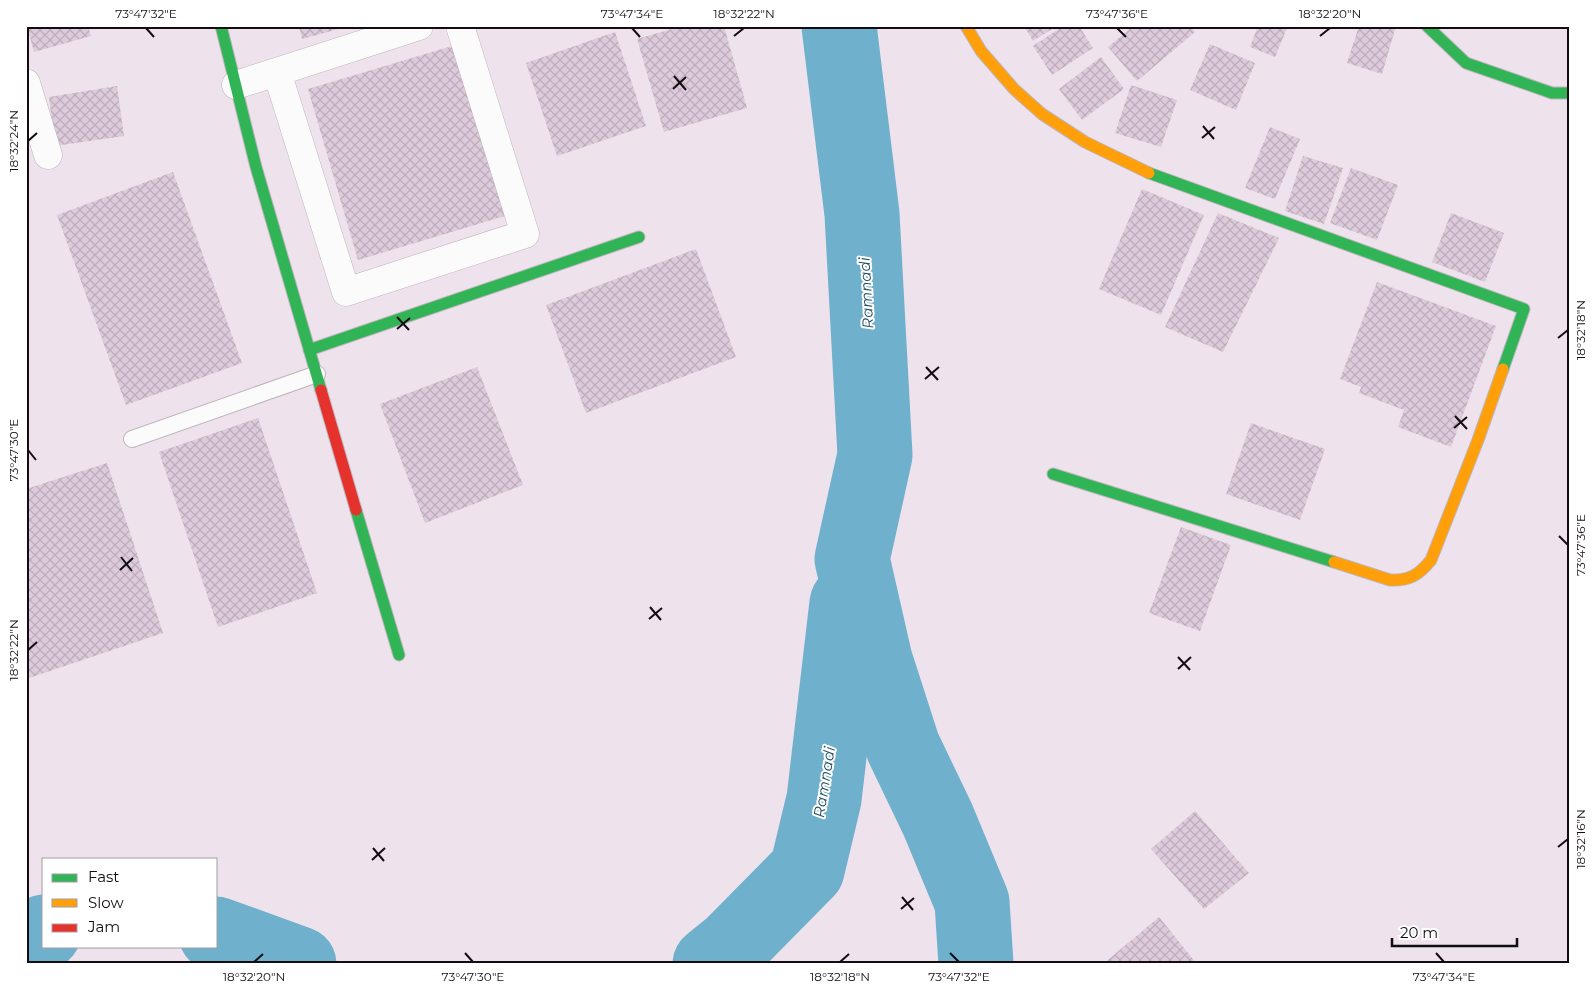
<svg xmlns="http://www.w3.org/2000/svg" width="1595" height="990" viewBox="0 0 1595 990" font-family="Montserrat,sans-serif">
<defs>
<pattern id="building-cross-hatch" width="8" height="8" patternUnits="userSpaceOnUse" patternTransform="scale(1.25)"><rect width="8" height="8" fill="#ddcbdb"/><path d="M0 0l8 8M0 8l8-8" fill="none" stroke="#bdadbb"/></pattern>
</defs>
<rect width="100%" height="100%" fill="#eee2ec"/>
<g fill="none" stroke-linecap="round" stroke-linejoin="round">
<!-- river -->
<path stroke="#6fb0cd" stroke-width="75" d="M839,26l23,188 13,241 -23,104 23,101 28,87 35,73 34,82 4,62
M216,934l83,30
M26,942l18,-10
M710,964l21,-17 76,-77 17,-71 23,-196"/>
</g>
<!-- building -->
<path fill="url(#building-cross-hatch)" d="M27,26h61l3,10 -57,16z
M299,26h47v1l-44,12z
M682,26h42l23,82 -83,24 -27,-93z
M1024,26h33l-24,15z
M1063,26h16l14,22 -41,27 -19,-29z
M1133,26h57l5,6 -58,49 -29,-34z
M1258,26h30l-13,31 -25,-10z
M1359,26h37l-14,48 -35,-11z
M615,32l31,94 -89,30 -31,-93z
M462,43l50,171 -154,46 -50,-171z
M1210,44l45,19 -19,47 -46,-20z
M1101,57l23,32 -42,31 -23,-31z
M1131,85l46,15 -16,47 -46,-14z
M117,86l7,50 -69,10 -6,-49z
M1270,127l30,12 -25,60 -30,-11z
M1303,156l40,12 -19,56 -39,-13z
M1351,168l47,17 -21,55 -47,-17z
M173,172l69,191 -116,42 -69,-190z
M1142,189l62,26 -43,100 -62,-26z
M1218,213l61,25 -56,114 -58,-25z
M1451,213l53,20 -19,49 -53,-20z
M696,249l40,108 -150,56 -40,-108z
M1377,282l119,44 -45,121 -53,-20 6,-17 -45,-17 2,-6 -21,-8z
M477,367l46,118 -98,38 -45,-119z
M258,418l59,175 -99,34 -59,-175z
M1251,423l74,26 -25,71 -74,-26z
M107,463l56,170 -137,46v-190z
M1181,527l50,18 -31,86 -51,-18z
M1195,811l54,62 -45,36 -53,-60z
M1159,917l38,47h-94z"/>
<g fill="none" stroke-linecap="round" stroke-linejoin="round">
<!-- lane casing -->
<g stroke="#beb5bd" stroke-width="18">
<path id="lane" d="M132,439l185,-65"/>
</g>
<!-- street casing -->
<g stroke="#beb5bd" stroke-width="29">
<path id="street" d="M277,72l69,220 179,-58 -65,-208
M26,83l22,72
M236,85l183,-59"/>
</g>
<!-- fast casing -->
<g stroke="#beb5bd" stroke-width="13">
<path id="fast" d="M221,26l35,141 65,223
M1427,26l39,37 86,30h17
M1149,173l375,136 -21,60
M309,350l330,-113
M1053,474l281,88
M356,510l43,145"/>
</g>
<!-- slow casing -->
<g stroke="#beb5bd" stroke-width="13">
<path id="slow" d="M966,26l15,25 33,38 28,25 43,28 64,31
M1334,562l56,18c19,1 29,-5 41,-20l47,-120 25,-71"/>
</g>
<!-- jam casing -->
<g stroke="#beb5bd" stroke-width="13">
<path id="jam" d="M321,390l35,120"/>
</g>
<!-- lane -->
<use href="#lane" stroke="#fcfbfc" stroke-width="16"/>
<!-- street -->
<use href="#street" stroke="#fcfbfc" stroke-width="28"/>
<!-- fast -->
<use href="#fast" stroke="#30b455" stroke-width="11"/>
<!-- slow -->
<use href="#slow" stroke="#ff9f0a" stroke-width="11"/>
<!-- jam -->
<use href="#jam" stroke="#e5322d" stroke-width="11"/>
</g>
<!-- ticks -->
<path fill="none" stroke="#130d13" stroke-width="2" d="M146,28l8,9M632,28l8,9M1117,28l9,9M734,36l10,-8M1320,36l10,-8M674,76l12,14M673,89l13,-12M1203,126l11,13M1202,138l13,-11M28,141l9,-8M397,317l12,13M397,329l13,-11M1558,338l10,-8M926,367l12,13M925,379l14,-12M1455,416l12,13M1454,428l13,-11M28,450l8,10M1559,536l9,9M121,557l11,14M120,570l13,-12M650,607l11,13M649,619l13,-11M28,650l9,-8M1178,657l12,13M1178,669l13,-12M1558,847l10,-8M373,848l11,13M372,860l13,-12M902,897l11,13M901,909l13,-11M465,953l8,9M950,953l9,9M1436,953l8,9M254,962l9,-8M840,962l9,-8"/>
<g text-anchor="middle" dominant-baseline="central" stroke-width="4" stroke-linejoin="round" paint-order="stroke">
<!-- water labels -->
<g font-size="15" font-style="italic" fill="#244d5e" stroke="#fff">
<text transform="translate(866 293) rotate(-93)">Ramnadi</text>
<text transform="translate(824 782) rotate(-81)">Ramnadi</text>
</g>
</g>
<!-- border -->
<rect width="1595" height="990" fill="none" stroke="#ffffff" stroke-width="55"/>
<!-- legend -->
<rect x="42" y="858" width="175" height="90" fill="#ffffff" stroke="#a19ea1"/>
<rect x="52" y="874" width="25" height="8" fill="#30b455" stroke="#a19ea1"/>
<text x="88" y="882" font-size="15" fill="#130d13">Fast</text>
<rect x="52" y="899" width="25" height="8" fill="#ff9f0a" stroke="#a19ea1"/>
<text x="88" y="908" font-size="15" fill="#130d13">Slow</text>
<rect x="52" y="924" width="25" height="8" fill="#e5322d" stroke="#a19ea1"/>
<text x="88" y="932" font-size="15" fill="#130d13">Jam</text>
<!-- scale -->
<path d="M1392 938v8h125v-8" fill="none" stroke="#130d13" stroke-width="2.5"/>
<text x="1400" y="938" font-size="15" fill="#130d13" stroke="#ffffff" stroke-width="4" paint-order="stroke">20 m</text>
<rect x="28" y="28" width="1540" height="934" fill="none" stroke="#130d13" stroke-width="2"/>
<g font-size="12" text-anchor="middle" fill="#130d13">
<text x="146" y="18">73°47'32"E</text>
<text x="632" y="18">73°47'34"E</text>
<text x="744" y="18">18°32'22"N</text>
<text x="1117" y="18">73°47'36"E</text>
<text x="1330" y="18">18°32'20"N</text>
<text transform="translate(14 141) rotate(-90)" y="4">18°32'24"N</text>
<text transform="translate(1581 330) rotate(-90)" y="4">18°32'18"N</text>
<text transform="translate(14 450) rotate(-90)" y="4">73°47'30"E</text>
<text transform="translate(1581 545) rotate(-90)" y="4">73°47'36"E</text>
<text transform="translate(14 650) rotate(-90)" y="4">18°32'22"N</text>
<text transform="translate(1581 839) rotate(-90)" y="4">18°32'16"N</text>
<text x="254" y="981">18°32'20"N</text>
<text x="473" y="981">73°47'30"E</text>
<text x="840" y="981">18°32'18"N</text>
<text x="959" y="981">73°47'32"E</text>
<text x="1444" y="981">73°47'34"E</text>
</g>
</svg>
